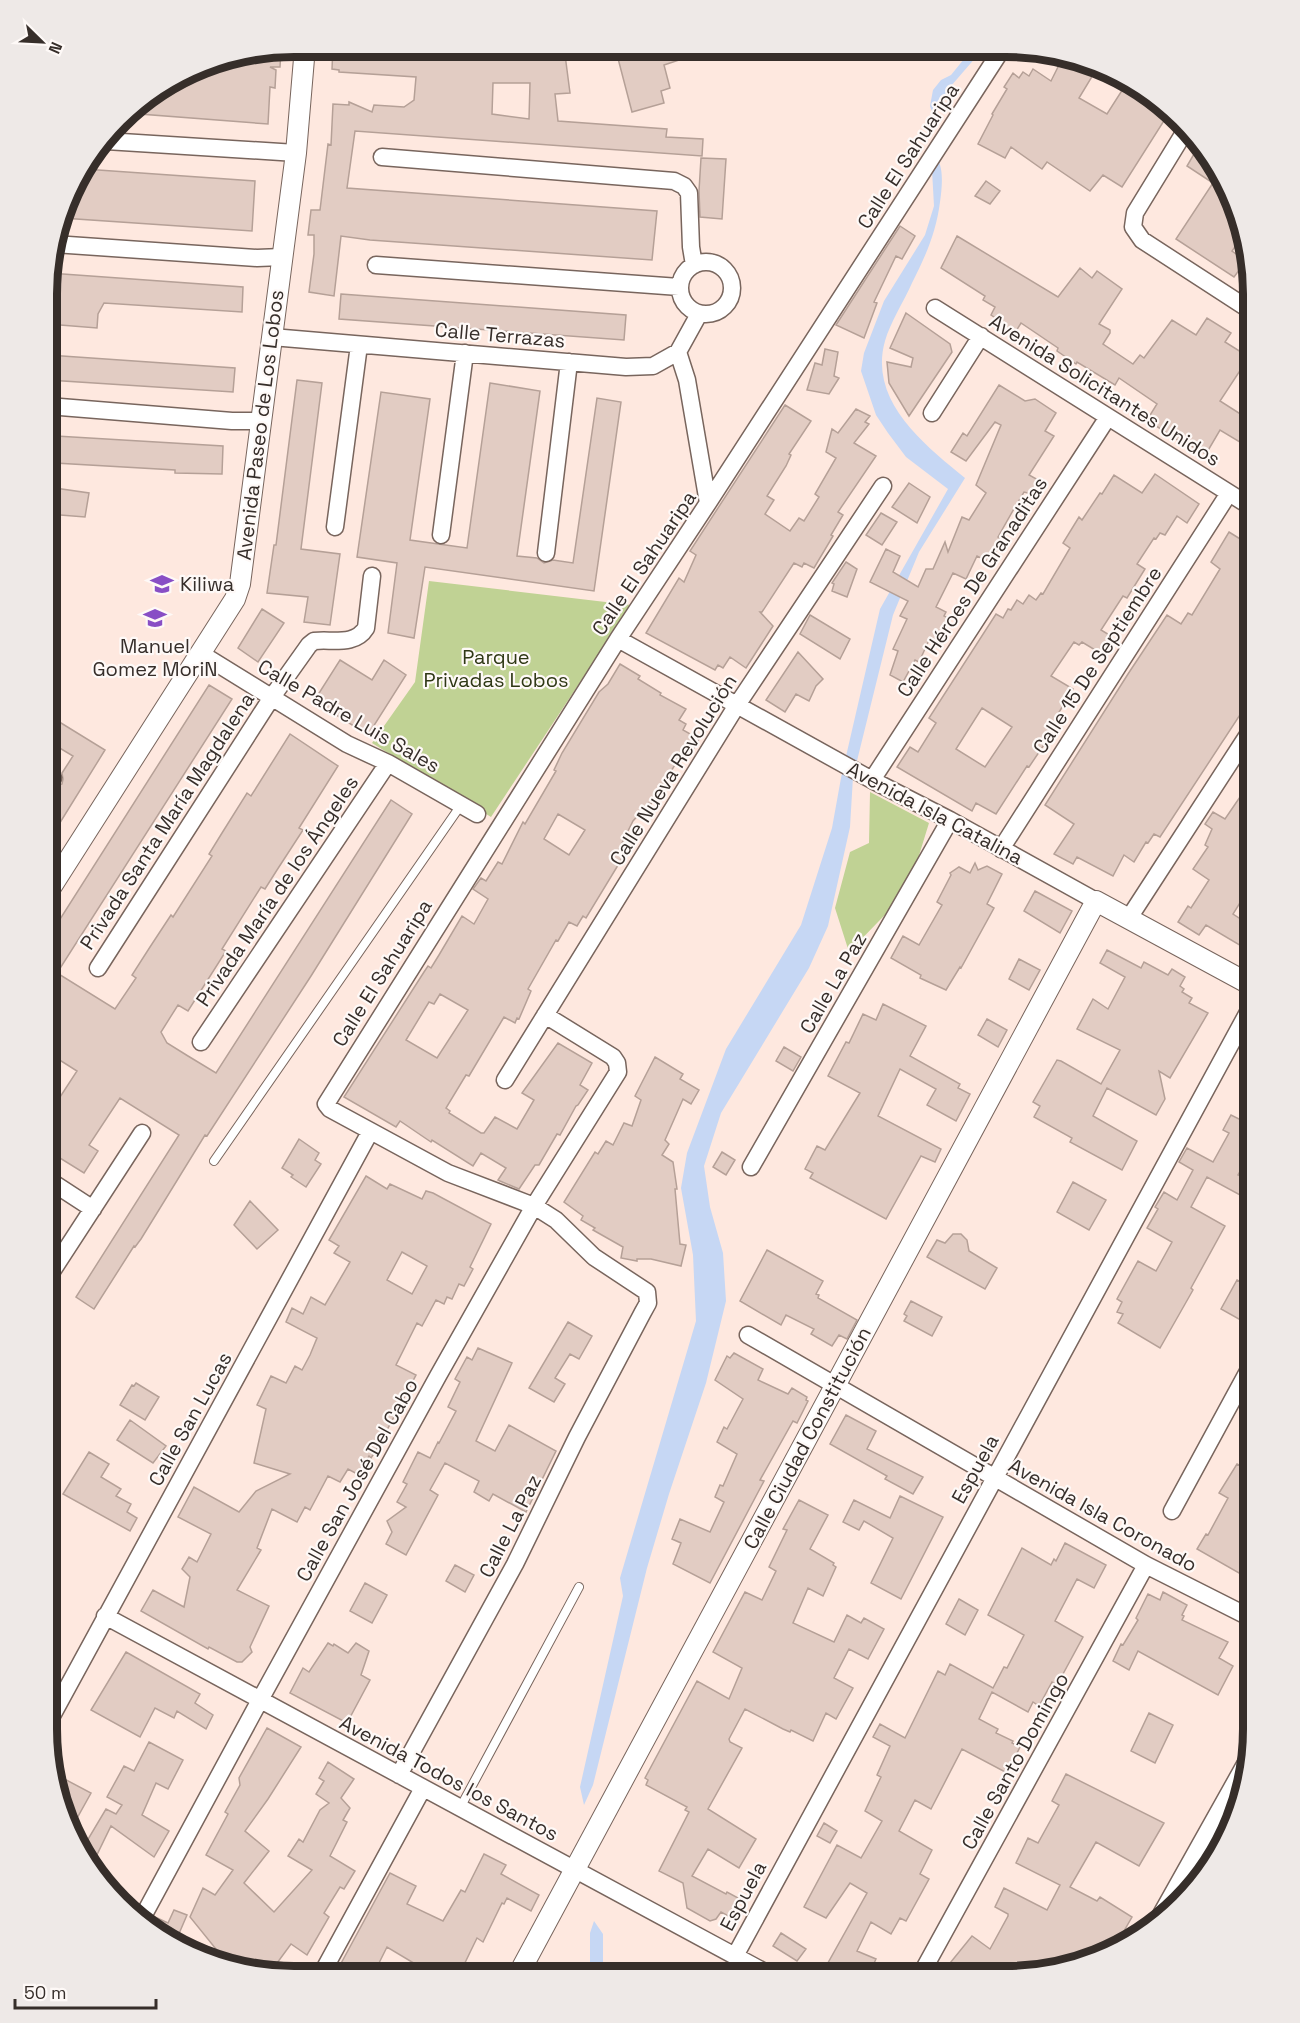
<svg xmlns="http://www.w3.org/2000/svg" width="1300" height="2023" viewBox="0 0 1300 2023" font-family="'Space Grotesk',sans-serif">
<rect width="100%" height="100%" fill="#fee8df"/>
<!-- green -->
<path fill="#c0d294" d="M429,581l202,24 -140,212 -119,-74 43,-61z
M870,792l59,31 -21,68 -59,61 -14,-44 15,-56 19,-9z"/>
<!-- water -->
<path fill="#c6d7f4" d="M973,48l10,1 -32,37 -17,31 -4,-11 3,-16 8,-10 10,-5z
M937,158c7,11 5,30 3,44 -4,31 -14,53 -28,81 -8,18 -22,40 -27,58 -17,60 40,104 80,137l-46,74 -26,63 -40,162 -3,50 -22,99 -19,42 -88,145 -17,53 6,41 13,46 3,48 -20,82 -37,111 -22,74 -54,217 -9,20 -4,-18 43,-191 -3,-18 76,-257 -3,-66 -12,-67 6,-35 39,-104 75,-124 31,-97 9,-50 39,-169 68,-120 -42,-32 -18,-24 -12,-18 -15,-44 3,-18 20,-52 41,-66 9,-29 -2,-36z
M594,1921l9,13v41h-13v-42z"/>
<!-- building -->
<path fill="#e2ccc3" stroke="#b5a097" stroke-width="1.5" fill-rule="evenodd" d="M333,47l68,1v-1h18l57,7v-3l18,2 1,-6h69l6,46 -15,1 3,27 109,8 -1,8 37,2 -1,17 -347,-25 -8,57 310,23 -5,49 -282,-20 -29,-4 -7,60 -25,-4 5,-38v-19h-6l3,-25h9l8,-66 3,1 2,-41 16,1v-3l23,10 2,-7 30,2 10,-7 2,-23 -77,-5v-2l-7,-1zM493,83h37l-1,36 -37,-5z
M615,47l91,1v3l-42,14 6,23 -9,3 3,12 -32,9z
M281,49l-1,18h-10l6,3 -1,18 -5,-1 -2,37 -141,-11 4,-5 27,-17h4v-2l38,-24z
M1064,55l35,10 -20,33 28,16 21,-33 14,8 -4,8 29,19 -45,71 -19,-12 -13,16 -43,-29 -5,7 -31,-22 -6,11 -27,-14 15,-29 -1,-1 15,-25 -3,-2 9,-14 6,5 4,-6 6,4 4,-7 18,12z
M1201,142l34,57 7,38 -10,14 14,10 -12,16 -58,-38 37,-56 -26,-17z
M701,158l25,1 -4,60 -22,-2 -1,-26z
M84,169l171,12 -3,50 -190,-13 10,-34z
M986,181l14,10 -10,13 -15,-8z
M900,226l15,10 -13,23 -6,-3 -22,46 3,1 -13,35 -28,-13z
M957,236l101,61 22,-29 12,10 5,-7 25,18 -23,35 11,6v3l-7,11 30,20 7,-9 4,3 28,-38 24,15 11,-17 24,15 -6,9 24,15 -29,44 33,21v28l-33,-20 -14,24 -20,-11 -1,2 -38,-25 10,-16 -38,-26 -4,7 -38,-23 -1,2 -19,-13 1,-3 -37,-25 -8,13 -19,-12 3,-5 -6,-4 4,-8 -12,-7 2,-4 -44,-28z
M49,273l194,14 -1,25 -138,-9 -6,11 -1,14 -49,-4z
M341,294l285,21 -2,25 -285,-21z
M906,313l44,31 2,8 -43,64 -20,-33 -2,-21 24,5 2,-9 -23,-10z
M825,349l13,3 -4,24 5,2 -10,16 -22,-4 8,-27 7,2z
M48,355l187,13 -2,24 -185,-12z
M297,380l25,3 -21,166 39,5 -10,71 -26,-3 4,-25 -41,-4 7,-48h2z
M490,383l50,8 -23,165 20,2 7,5 9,-3 20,3 24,-165 24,4 -27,189 -169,-24 -11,71 -26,-5 9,-70 -40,-6 24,-165 49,7 -20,141 57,8z
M999,385l26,16 10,-2 21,14 -11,18 9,5 -25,39 11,6 -8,13 -8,-2 -9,15 -17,30 5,4 -14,21 -12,-6 -11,23 -13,-6 -17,34 10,5 -2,4 6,3 -12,24 -8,-5 -11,24 -4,-2 -12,22 -13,-7 8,-24 -5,-2 14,-30 -7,-3 8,-15 -38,-19 16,-33 14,7 -7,16 25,15 8,-18h7l12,-27 3,10 14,-35 7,3 17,-27 -10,-8 25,-60 -6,-3 -29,39 -15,-9 12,-19 4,3z
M785,405l26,16 -22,33 2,1 -5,11 -19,30 7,4 -9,14 25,17 9,-13 5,3 15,-24 -4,-3 21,-36 -10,-6 6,-23 6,4 18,-24 14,7 -5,6 4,2 -15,19 22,13 -38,56 5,3 -12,20 2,1 -19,32 -10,-5 -2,4 -8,-4 -32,49h-2l13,14 -27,42 -16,-11 -7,11 -5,-3 -3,5 -69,-37 33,-55 5,4 12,-27 -6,-4z
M56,436l167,10 -1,28 -47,-1v-3l-120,-7z
M1155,474l44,30 -12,19 -10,-7 -12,19 -5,-2 -4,6 -2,-1 -17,26 8,5 -18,29 -4,-2 -22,34 10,6 -11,17 -18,-11 -3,3 -5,-3 -23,34 22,13 -18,30 5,2 -31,46 -2,-1 -31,48 -20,-11 -4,8 -75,-44 13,-20 8,5 18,-29 -7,-5 67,-104 7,4 5,-9 3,1 6,-10 6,4 6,-9 7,5 5,-7 2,1 27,-46 -7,-5 16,-26 3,3 18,-27 2,1 12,-19 28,18zM982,708l30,19 -27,40 -29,-18z
M909,483l21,14 -13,26 -25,-16z
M48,487l41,6 -4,24 -37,-3z
M881,513l16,9 -15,23 -16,-10z
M1229,532l24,15v43l-7,10 7,5v90l-93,142 -6,-3 -6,9 -2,-1 -12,20 -10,-7 -11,21 -36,-19 -4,7 -19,-10 20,-30 -29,-19 83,-131 39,-59 14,9 7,-11 4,2 28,-46 -9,-7z
M846,562l11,7 -10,28 -15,-6 2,-7 -2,-1z
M262,609l22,14 -26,39 -20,-14z
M810,615l40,24 -10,20 -40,-25z
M798,652l25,27 -7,7 -7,15 -13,-7 -11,18 -19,-12z
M340,660l32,20 12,-20 22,15 -38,60 -54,-34z
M620,664l20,12 -2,3 23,14 -1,2 26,14 -7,11 7,4 -3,6 16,9 -8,14 -7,-3 -33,54 -3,-1 -5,9 -1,-1 -9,10 -14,28 7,3 -40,66 -3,-2 -6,10 -8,-4 -11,19 -2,-1 -28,49 3,2 -12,28 -2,-1 -2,5 -11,-6 -35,59 -3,-1 -20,33 4,3 -1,2 32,20h3l11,-16 22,12 17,-29 -12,-7 36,-50 34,20 -12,22 8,5 -10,15 -2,1 -16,29 -3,-1 -18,31h-4l-16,24 -19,-8 -2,-1 8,-12 -25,-15 -8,13 -41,-26 -1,2 -31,-21 -4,6 -52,-30 80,-125 4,-6 3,2 8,-13 23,-39 12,8 14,-25 -15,-10 8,-11 5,3 12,-19 4,2 21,-42 2,2 31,-53 -2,-1 8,-17 37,-61 9,-8zM558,814l27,16 -16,25 -25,-16zM440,994l28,16 -31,48 -31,-18 23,-38 5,2z
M209,685l23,14 -175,274 58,36 21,-31 -4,-3 18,-28 21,-32 2,2 39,-61 -3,-2 13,-21 25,-40 4,3 39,-62 48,32 -39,62 4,2 -26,40 -12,19 -4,-2 -39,62 4,2 -38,60 -10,-6 -17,27 6,11 21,13 28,17 175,-273 21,14 -101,162 -104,160 -2,-1 -64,104 -6,8 -1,-1 -40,63 -18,-12 103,-162 -59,-37 -31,47 9,6 -14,22 -37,-23v-33l30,-46 -30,-19 1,-114z
M48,715l57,35 -57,92v-47l4,-7 10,-4 1,-5 -1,-6 11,-17 -25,-15z
M1253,778v104l-20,32 12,8 -5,6 13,8v17l-47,-28 -7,10 -21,-13 10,-16 3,2 18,-28 -16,-11 15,-22 -3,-2 7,-16 -7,-5 8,-12 12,7z
M975,863l3,7 9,-4 15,8 -15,30 7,4 -33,60 -1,-1 -14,23 -26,-12 1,-3 -30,-17 12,-22 16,9 23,-40 -5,-3 14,-27 -1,-2 9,-6 11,6z
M1035,891l37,20 -12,22 -36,-22z
M1107,950l34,18 3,-6 24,13 4,-6 13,8 -5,9 4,3 -2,3 10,6 -3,5 19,10 -38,65 -11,-7 6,28 -9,16 -49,-27 -14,28 44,25 -15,29 -52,-28 2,-4 -38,-21 6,-11 -7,-4 24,-42 4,1 40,23 19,-34 -43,-21 16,-30 15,10 17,-32 -25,-14z
M1019,959l21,11 -11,20 -20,-11z
M883,1004l43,22 -16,30 50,28 -2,4 12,6 -14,27 -29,-16 9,-16 -36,-20 -22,47 63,33 -6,13 -14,-6 -35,63 -76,-41 3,-5 -8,-4 12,-23 8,4 35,-57 -32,-17 18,-34 3,1 14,-29 13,6z
M987,1019l20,11 -9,17 -20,-12z
M784,1047l17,10 -8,14 -17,-10z
M655,1057l28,17 -3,5 19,11 -8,14 -8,-5 -18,41 4,4 -7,11 11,7 4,27h-2l5,55 6,1 -5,21 -30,-7h-14v2l-16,-3 2,-11 -30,-17 2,-2 -14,-8 2,-4 -19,-14 31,-50 3,2 8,-13 7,4 11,-22 8,3 9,-26 -6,-4z
M1253,1101v35l-13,28 3,2 -5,9 15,7v20l-46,-25 -16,30 34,19 -34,62 2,2 -33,58 -42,-25 5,-9 -6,-2 5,-10 -5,-3 21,-38 18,10 16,-29 -25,-14 11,-19 -3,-2 9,-15 13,8 16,-30 -14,-8 8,-14 26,14 16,-29 -6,-3 8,-15 12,6z
M299,1139l20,14 -4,7 6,4 -15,23 -15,-10 2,-2 -11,-7z
M722,1152l13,8 -9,15 -13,-8z
M366,1176l21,13 3,-5 32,15 4,-8 7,2 58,31 -21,43 3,2 -9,17 -5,-2 -7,15 -5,-2 -3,7 -8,-4 -14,26 -5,-3 -21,42 20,10 -38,72 -7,11 -2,-2 -10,19 -11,-6 -8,13 -12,-6 -18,34 -5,-3 -8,15 -25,-13 -15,39 4,2 -24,40 32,16 -19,41 2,5 -10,10h-5l-28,-15 -1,2 -67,-38 12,-21 31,17 6,-30 -8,-8 7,-12 8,5 14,-28 -33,-17 16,-30 45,25 17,-21 34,-17 -36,-11 12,-54 -9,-4 14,-29 15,7 9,-17 7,4 8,-15 7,-17 -31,-16 6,-14 11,6 8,-17 14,8 25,-43 -16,-9 5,-7 -10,-6zM402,1252l25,14 -15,28 -25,-14z
M1073,1182l33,18 -17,30 -32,-18z
M250,1201l28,29 -21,19 -23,-24z
M953,1234h8l6,6 2,11 28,17 -12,21 -58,-32 10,-17 8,3z
M767,1250l56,31 -7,13 3,1 -1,3 39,22 -10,19 -8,-4 -7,11 -21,-12 3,-5 -28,-14 -5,10 -41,-24z
M1237,1280l16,9v38l-32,-18z
M911,1301l31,16 -10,19 -28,-15 3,-5 -3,-2z
M568,1322l24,14 -13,23 -9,-5 -15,24 10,6 -11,18 -25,-14z
M478,1348l34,15 -36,78 19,10 14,-26 47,26 -30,61 -33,-18 -4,7 -15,-9 5,-11 -34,-18 -15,27 8,5 -32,60 -20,-11 6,-12 -5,-11 19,-14 -9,-5 10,-18 -4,-2 15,-30 12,6 8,-16 1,1 17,-32 -8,-4 12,-25 -5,-3 12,-22 5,3z
M734,1353l29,16 -5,11 30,14 4,-6 15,9 -1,3 2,1 -11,22 -4,-2 -33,59 4,1 -54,102 -37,-19 8,-21 -9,-4 8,-20 30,13 14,-30 -9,-5 5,-12 3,1 14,-32 -20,-12 7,-15 3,2 16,-30 -28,-19 12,-24 3,2z
M136,1383l23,14 -14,23 -25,-15 12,-20 2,1z
M846,1415l30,16 -9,18 56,28 -10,17 -28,-15 2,-3 -57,-32z
M130,1420l36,26 -13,17 -36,-23z
M89,1452l20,12 -8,13 20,12 -5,7 15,8 -4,8 10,6 -7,13 -67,-37z
M1237,1464l16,9v75l-14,25 -42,-24 9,-15 2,1 20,-37 -9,-5z
M900,1496l43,21 -42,82 -30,-16 22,-45 -29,-17 -5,9 -16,-8 11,-22 36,18z
M799,1500l29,15 -18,34 24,14 -1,2 3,2 -13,29 -15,-8 -15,35 41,19 13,-27 14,8 3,-5 20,11 -16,30 -19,-10 -15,29 19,10 -17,31 -10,-6 -13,28 -22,-11 -1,2 -7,-3 -38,-20 -16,30 1,3 12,6 -34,61 48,30 -17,29 -31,-19 -16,27 34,18 1,-2 13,7 -10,18 -9,-5 -5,7 -6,2 -23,-13 -4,-25 -24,-12 30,-59 -4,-2 2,-3 -41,-22 2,-5 -3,-2 52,-97 32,18 13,-31 -29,-16 32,-60 17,8 14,-29 -7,-4 18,-37 -4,-1z
M1065,1543l41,22 -12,23 -17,-9 -22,42 28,16 -26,48 -5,-3 -13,24 -6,-4 -5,10 -36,-20 -13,27 19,10 -2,4 17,8 -1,2 8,4 -13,26 -45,-24 -31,60 -16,-9 -16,31 33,19 -12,24 9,5 -23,42 -6,-3 -9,16 -20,-12 -14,29 19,8 -8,17h-33l-11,-6 43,-77 -17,-10 -24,35 -22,-11 33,-62 24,13 21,-37 -17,-10 16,-34 -4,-2 13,-29 -17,-9 7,-13 25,14 33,-67 7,4 5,-11 43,24 11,-21 3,1 17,-33 -36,-20 34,-67 29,17 3,-6 2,2z
M455,1565l19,10 -9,17 -19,-11z
M365,1583l22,12 -15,28 -22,-12z
M1163,1592l24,13 -5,10 2,1 -2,4 46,22 -9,16 14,8 -15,29 -80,-44 -9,19 -16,-9 8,-17 2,1 15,-25 -2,-2 12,-24 12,6z
M959,1599l19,11 -13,25 -19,-11z
M328,1643l5,3 1,-2 14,9 8,-10 13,8 -8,24 9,5 -23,43 -57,-30 13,-25 6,4z
M126,1652l74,42 -5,9 18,12 -7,14 -29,-18 -3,7 -19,-10 -15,29 -49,-27z
M1149,1713l24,12 -18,38 -24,-12z
M267,1728l34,19 -33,52 -23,32 24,20 -25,32 30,29 38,-42 -24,-14 11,-17 4,3 17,-32 9,-7 -13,-9 8,-13 -5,-3 9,-16 26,17 -13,19 9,10 -7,12 4,2 -17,34 25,15 -11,18 -4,-2 -16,26 5,4 -22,38 -16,-11 -22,30h-7l-60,-16 14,-9 -26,-32 13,-29 12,7 18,-25 -27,-15 22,-41 -3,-2 15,-27 -1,-7z
M149,1742l34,18 -15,29 -12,-6 -14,32 27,16 -15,26 -43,-31 -20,41 -10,-16 25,-42 10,5 6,-9 -15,-8 17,-31 10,5z
M55,1774l36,19 -15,27 -13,-6z
M1066,1774l98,49 -25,43 -43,-24 -26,45 27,14 3,-4 32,20 -19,33 -12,8 -95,18h-46l-14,-8 26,-32 18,13 18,-33v-2l-13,-7 9,-19 43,22 13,-25 -44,-22 12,-25 10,5 21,-38 -7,-4z
M824,1823l13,8 -7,12 -13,-7z
M484,1854l22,11 -5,9 38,21 -8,16 -24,-13 -3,6 -2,-1 -19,39 -6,-4 -18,37h-37v-7l-35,-21 -14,28h-25l-10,-6 52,-96 26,13 -9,18 36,17 18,-31 4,2z
M174,1910l13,5 -12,28 -27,-15 7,-11 13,6z
M781,1933l25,16 -9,12 -24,-15z"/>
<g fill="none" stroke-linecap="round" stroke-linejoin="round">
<!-- service casing -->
<g stroke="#78655d" stroke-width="10">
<path id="service" d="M214,1161l247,-356
M460,1808l119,-221"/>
</g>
<!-- minor casing -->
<g stroke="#78655d" stroke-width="19">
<path id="minor" d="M1187,128l-52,85 -2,14 9,13 111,72
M106,141l190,12
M382,157l292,24 10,5 5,7 2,54 3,18
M54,244l203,14 25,-1
M680 288a26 26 0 1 1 52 0a26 26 0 1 1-52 0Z
M376,265l303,22
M935,308l318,200
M272,337l354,30 27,-1 25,-14 21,-38
M678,352l9,28 21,123
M48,406l184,15h29
M932,413l49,-77
M335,527l24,-182
M441,535l24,-182
M546,553l23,-191
M618,639l254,141 78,40 146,81
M200,653l147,91 41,19 89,51
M48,774l5,4
M872,780l236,-363
M1001,849l228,-356
M1129,918l124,-191
M98,968l174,-271 37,-52 5,-4c18,-2 41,5 52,-13l6,-52
M201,1042l187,-279
M505,1080l232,-375 146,-219
M751,1167l199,-347
M47,1179l46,30
M47,1279l95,-146
M748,1335l398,230 107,54
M1172,1511l81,-149
M105,1616l667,360
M47,1725l323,-593
M399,1775l116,-211 62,-127 66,-125 5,-9 -1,-11 -53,-35 -38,-37 -22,-14 -86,-33 -118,-64 -4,-5 292,-465 90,-136 294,-454
M140,1922l120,-222 178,-324 96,-170 84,-134 -1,-9 -4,-6 -68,-42
M1154,1927l98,-175
M735,1956l518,-953
M321,1975l102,-187
M920,1976l226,-411"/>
</g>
<!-- tertiary casing -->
<g stroke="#78655d" stroke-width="22">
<path id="tertiary" d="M48,892l187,-293 5,-15 56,-431 9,-106
M518,1975l578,-1074 157,85"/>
</g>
<!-- service -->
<use href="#service" stroke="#fff" stroke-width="8"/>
<!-- minor -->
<use href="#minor" stroke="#fff" stroke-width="16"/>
<!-- tertiary -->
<use href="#tertiary" stroke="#fff" stroke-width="20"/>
</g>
<!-- icons -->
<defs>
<g id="school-bare" transform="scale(1.8)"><path d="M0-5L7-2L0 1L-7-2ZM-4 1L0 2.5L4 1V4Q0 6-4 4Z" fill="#884ec5" stroke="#fef9f7" stroke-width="2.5" paint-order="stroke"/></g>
</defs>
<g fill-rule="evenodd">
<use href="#school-bare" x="162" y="584"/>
<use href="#school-bare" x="155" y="618"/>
</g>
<g text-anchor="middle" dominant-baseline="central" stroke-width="4.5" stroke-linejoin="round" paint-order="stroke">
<!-- street labels -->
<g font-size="20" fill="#362e2a" stroke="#fef9f7">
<text transform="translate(908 156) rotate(-57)">Calle El Sahuaripa</text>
<text transform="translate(500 335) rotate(5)">Calle Terrazas</text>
<text transform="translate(1105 390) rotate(32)">Avenida Solicitantes Unidos</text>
<text transform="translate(260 425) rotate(-83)">Avenida Paseo de Los Lobos</text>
<text transform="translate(644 563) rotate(-56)">Calle El Sahuaripa</text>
<text transform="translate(972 587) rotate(-57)">Calle Héroes De Granaditas</text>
<text transform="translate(1097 660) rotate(-57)">Calle 15 De Septiembre</text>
<text transform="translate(349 716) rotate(30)">Calle Padre Luis Sales</text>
<text transform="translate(673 770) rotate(-58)">Calle Nueva Revolución</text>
<text transform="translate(935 813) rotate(28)">Avenida Isla Catalina</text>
<text transform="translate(167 821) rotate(-57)">Privada Santa María Magdalena</text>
<text transform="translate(277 891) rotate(-56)">Privada María de los Ángeles</text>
<text transform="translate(382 973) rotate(-58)">Calle El Sahuaripa</text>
<text transform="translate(833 983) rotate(-60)">Calle La Paz</text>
<text transform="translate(190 1419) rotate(-61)">Calle San Lucas</text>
<text transform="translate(807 1438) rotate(-62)">Calle Ciudad Constitución</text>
<text transform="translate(975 1469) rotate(-61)">Espuela</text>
<text transform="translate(357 1480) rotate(-61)">Calle San José Del Cabo</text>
<text transform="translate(1103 1515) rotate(29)">Avenida Isla Coronado</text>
<text transform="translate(510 1526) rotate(-63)">Calle La Paz</text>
<text transform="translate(1015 1761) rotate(-61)">Calle Santo Domingo</text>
<text transform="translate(449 1778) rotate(28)">Avenida Todos los Santos</text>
<text transform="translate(743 1896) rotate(-62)">Espuela</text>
</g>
<!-- poi labels -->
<g font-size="20" fill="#362e2a" stroke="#fef9f7" text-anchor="start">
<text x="180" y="584">Kiliwa</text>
<text x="155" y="646" text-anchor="middle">Manuel<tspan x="155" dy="23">Gomez MoriN</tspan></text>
</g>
<!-- park labels -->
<g font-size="20" fill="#2f3815" stroke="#fef9f7">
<text x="496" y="657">Parque<tspan x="496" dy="23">Privadas Lobos</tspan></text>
</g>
</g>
<!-- crop -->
<path d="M0 0H1300V2023H0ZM294 57H1006A237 237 0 0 1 1243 294V1729A237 237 0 0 1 1006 1966H294A237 237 0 0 1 57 1729V294A237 237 0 0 1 294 57Z" fill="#eee9e7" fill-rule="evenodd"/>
<path fill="none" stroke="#362e2a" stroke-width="8" d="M294 57H1006A237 237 0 0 1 1243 294V1729A237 237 0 0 1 1006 1966H294A237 237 0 0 1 57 1729V294A237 237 0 0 1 294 57Z"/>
<!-- north arrow -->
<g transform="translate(42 42) rotate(114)" stroke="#fef9f7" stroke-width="4.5" paint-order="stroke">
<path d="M0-4.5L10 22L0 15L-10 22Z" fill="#362e2a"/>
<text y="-9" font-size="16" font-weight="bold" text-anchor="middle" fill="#362e2a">N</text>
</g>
<!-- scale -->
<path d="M15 1999v9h141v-9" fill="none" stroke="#362e2a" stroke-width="3"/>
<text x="24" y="1999" font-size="18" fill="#362e2a" stroke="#fef9f7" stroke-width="4.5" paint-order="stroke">50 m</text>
</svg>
